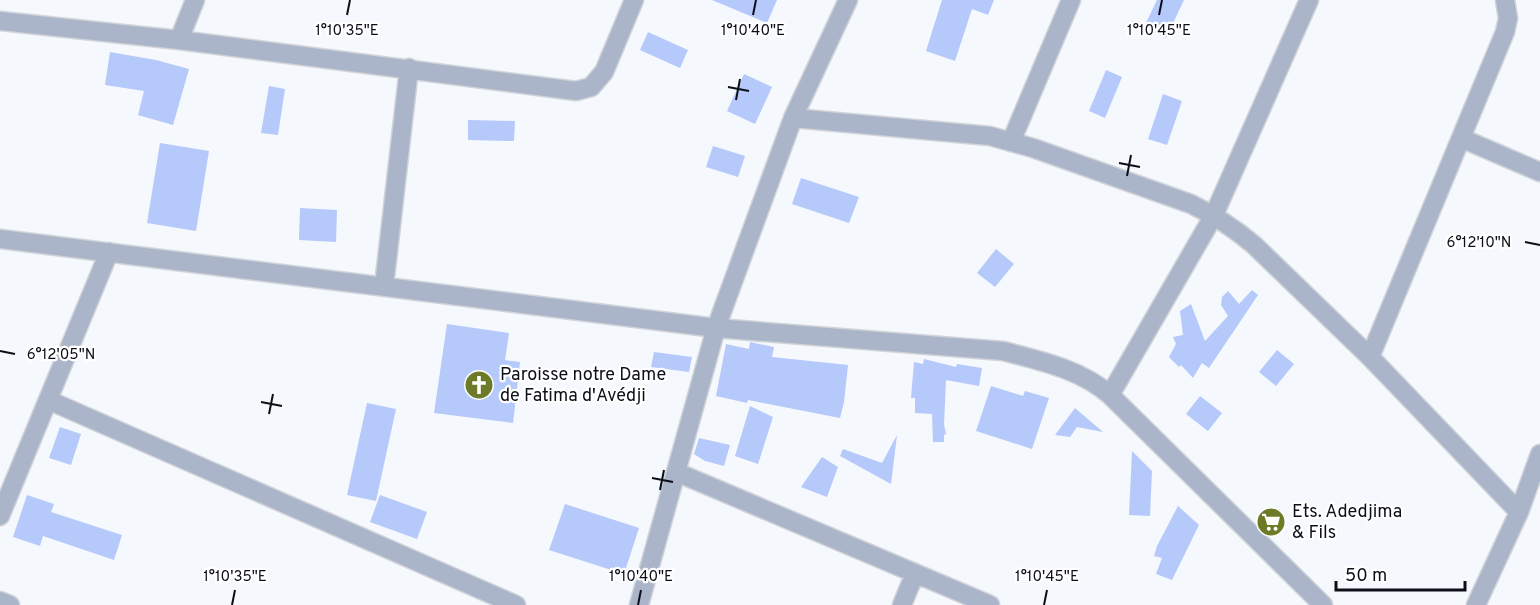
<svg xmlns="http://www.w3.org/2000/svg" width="1540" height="605" viewBox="0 0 1540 605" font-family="Overpass,sans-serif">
<rect width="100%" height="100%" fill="#f5f8fd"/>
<!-- building -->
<path fill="#b5c9fa" d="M712,0h65l-10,23z
M942,0h52l-6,15 -16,-6 -17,52 -29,-10z
M1157,0h27l-18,38 -22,-11z
M648,32l40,18 -8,18 -40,-18z
M110,52l46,8 33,9 -16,56 -35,-10 6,-24 -39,-6z
M1106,70l16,7 -17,41 -16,-7z
M744,74l28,13 -17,37 -28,-13z
M269,86l16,3 -7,46 -17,-2z
M1163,94l19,7 -15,44 -19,-6z
M468,120l47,1 -1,20 -46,-1z
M160,143l49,8 -13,80 -49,-8z
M713,146l32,10 -7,21 -32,-10z
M801,178l58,19 -10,26 -57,-19z
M300,208l37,2 -1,32 -37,-2z
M996,249l18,15 -19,23 -18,-14z
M1252,290l6,5 -49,73 -7,-5 -9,15 -12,-13 -2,2 -10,-10 7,-13 -3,-7 10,-2 -3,-24 11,-7 14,37 23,-25 -7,-11 1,-8 6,-6 11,13z
M447,324l62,9 -4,27 15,2 -7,61 -79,-10z
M750,342l24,5 -2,10 76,8 -4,37 -4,16 -92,-18 -1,3 -31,-7 10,-52 23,5z
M1277,350l17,14 -18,22 -17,-14z
M654,352l38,5 -3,15 -38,-5z
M924,359l32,8 1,-3 25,4 -3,18 -33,-6 -2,44 2,10 -2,1v7h-11l-1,-28 -17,-1v-15h-4l3,-36 9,2z
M991,386l32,10 2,-5 24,7 -17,51 -56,-18z
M1200,396l22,17 -14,18 -22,-17z
M367,403l29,6 -20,92 -29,-6z
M750,406l23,11 -15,47 -23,-8z
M1075,408l28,24 -26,-5 -7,10 -15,-2z
M60,427l21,7 -10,31 -22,-7z
M897,435l-6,49 -51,-28 3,-7 39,14z
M699,438l31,7 -6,21 -19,-5 -11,-7z
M1132,451l20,20 -2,45 -21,-1z
M822,457l16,10 -11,30 -26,-10z
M27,495l27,9 -3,8 71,23 -8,25 -71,-24 -3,10 -27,-9z
M380,495l47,17 -10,27 -47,-17z
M565,504l74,24 -15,46 -75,-24z
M1178,506l21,19 -27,55 -16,-6 6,-16 -8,-2 3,-10z"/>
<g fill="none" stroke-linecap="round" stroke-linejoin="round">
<!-- minor casing -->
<g stroke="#d0d3d8" stroke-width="21">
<path id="minor" d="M0,21l179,19 397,51 15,-4 13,-15 30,-72
M179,40l16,-40
M793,118l197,18 43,12 158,56c23,11 43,24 63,41l116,112 149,155
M1461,138l79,34
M1011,142l60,-142
M0,239l716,89 287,23c38,10 77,18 107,44l213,210
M384,286l25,-218
M1370,357l135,-325 3,-14 -3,-18
M1110,395l104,-180 95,-215
M48,400l468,205
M676,472l314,133
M0,516l109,-264
M0,601l10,4
M639,605l77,-277 77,-210 55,-118
M902,605l13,-32
M1476,605l43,-93 21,-58"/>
</g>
<!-- minor -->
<use href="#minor" stroke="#abb5ca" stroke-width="18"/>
</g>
<!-- ticks -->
<path fill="none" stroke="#0c0f18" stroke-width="2" d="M347,15l3,-15M753,15l3,-15M1159,15l3,-15M728,87l21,4M736,100l4,-21M1119,163l21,4M1127,176l4,-21M1525,242l15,3M0,351l15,3M261,402l21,4M269,414l4,-20M652,478l21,4M660,490l4,-20M232,605l3,-15M638,605l3,-15M1044,605l3,-15"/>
<!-- icons -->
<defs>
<g id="church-disc" transform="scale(1.5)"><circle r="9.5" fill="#6d7a27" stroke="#fff"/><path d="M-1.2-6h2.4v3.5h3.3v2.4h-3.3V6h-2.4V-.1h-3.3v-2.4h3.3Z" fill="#fff"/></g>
<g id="supermarket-disc" transform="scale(1.5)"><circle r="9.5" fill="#6d7a27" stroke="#fff"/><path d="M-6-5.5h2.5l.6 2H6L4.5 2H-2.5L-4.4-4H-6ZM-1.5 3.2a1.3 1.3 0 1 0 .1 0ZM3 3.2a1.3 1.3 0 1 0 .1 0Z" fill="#fff"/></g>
</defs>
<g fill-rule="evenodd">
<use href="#church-disc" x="479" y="385"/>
<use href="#supermarket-disc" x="1271" y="522"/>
</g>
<g text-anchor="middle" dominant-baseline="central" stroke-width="4.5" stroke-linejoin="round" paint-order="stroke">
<!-- poi labels -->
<g font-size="18" fill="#0c0f18" stroke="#fff" text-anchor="start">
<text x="500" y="375">Paroisse notre Dame<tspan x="500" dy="21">de Fatima d'Avédji</tspan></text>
<text x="1292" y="512">Ets. Adedjima<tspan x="1292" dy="21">&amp; Fils</tspan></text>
</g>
</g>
<g font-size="15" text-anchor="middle" fill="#0c0f18" stroke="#fff" stroke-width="4.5" stroke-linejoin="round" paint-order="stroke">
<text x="347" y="35">1°10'35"E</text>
<text x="753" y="35">1°10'40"E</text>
<text x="1159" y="35">1°10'45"E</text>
<text x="1479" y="247">6°12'10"N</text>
<text x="61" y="359">6°12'05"N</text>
<text x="235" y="581">1°10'35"E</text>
<text x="641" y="581">1°10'40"E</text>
<text x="1047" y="581">1°10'45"E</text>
</g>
<!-- scale -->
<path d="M1336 581v9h129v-9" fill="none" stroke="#0c0f18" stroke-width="3"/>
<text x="1345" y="581" font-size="18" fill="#0c0f18" stroke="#ffffff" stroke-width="4.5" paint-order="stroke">50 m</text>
</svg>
